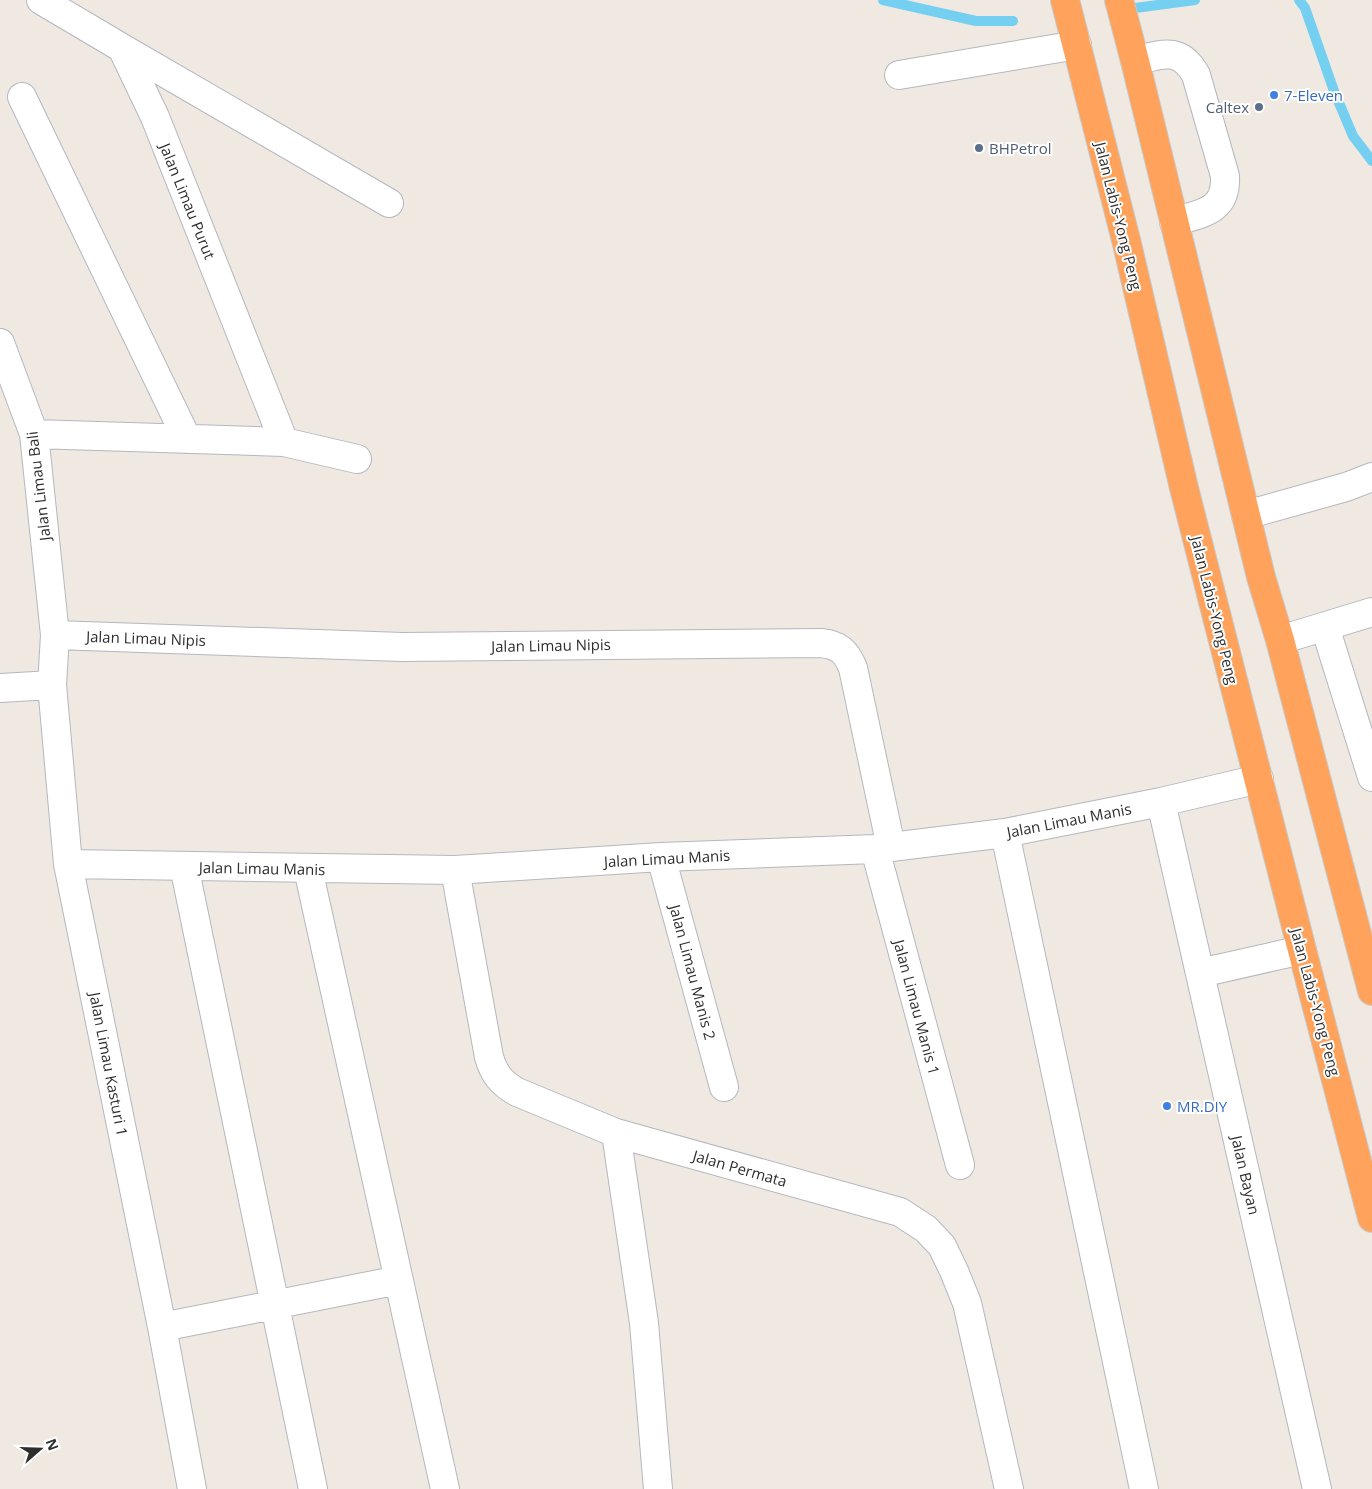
<svg xmlns="http://www.w3.org/2000/svg" width="1372" height="1489" viewBox="0 0 1372 1489" font-family="'Open Sans',sans-serif">
<rect width="100%" height="100%" fill="#efe9e1"/>
<g fill="none" stroke-linecap="round" stroke-linejoin="round">
<!-- stream -->
<path stroke="#75cff0" stroke-width="10" d="M883,0l93,21h37
M1299,0l6,8 29,83 19,45 19,25
M1135,8l60,-8"/>
<!-- minor casing -->
<g stroke="#b4b7c1" stroke-width="30">
<path id="minor" d="M41,0l81,48 33,69 129,325
M122,48l267,155
M1135,61c27,-7 45,-15 61,14l29,101c2,36 -24,37 -51,46
M899,75l178,-30
M22,97l165,342
M0,343l34,91 21,201 -3,50 16,179 94,463 30,162
M34,434l250,8 73,17
M1246,515l100,-28 26,-10
M1325,627l47,150
M55,635l347,12 419,-4c18,2 25,8 32,25l38,179
M1280,640l92,-28
M0,688l52,-3
M1161,802l156,687
M1005,833l139,656
M875,849l85,316
M661,857l63,230
M68,864l387,6 206,-13 214,-8 130,-16 156,-31 98,-23
M184,866l129,623
M308,869l137,620
M455,870l34,187c5,17 12,26 28,35l99,41 284,79 26,17 16,17 12,25 13,32 42,186
M1200,973l102,-23
M616,1133l28,190 14,166
M162,1327l237,-47"/>
</g>
<!-- highway casing -->
<g stroke="#c9c9c9" stroke-width="30">
<path id="highway" d="M1065,0l62,244 57,244 118,462 70,268
M1119,0l16,61 126,516 19,63 92,351"/>
</g>
<!-- minor -->
<use href="#minor" stroke="#fff" stroke-width="28"/>
<!-- highway -->
<use href="#highway" stroke="#ffa35c" stroke-width="28"/>
</g>
<!-- markers -->
<g fill="#3f7fe0" stroke="#fff" stroke-width="2">
<circle cx="1274" cy="95" r="5"/>
<circle cx="1167" cy="1106" r="5"/>
</g>
<g fill="#5c6f8a" stroke="#fff" stroke-width="2">
<circle cx="1259" cy="107" r="5"/>
<circle cx="979" cy="148" r="5"/>
</g>
<g text-anchor="middle" dominant-baseline="central" stroke-width="4" stroke-linejoin="round" paint-order="stroke">
<!-- shop labels -->
<g font-size="15" fill="#366cbe" stroke="#fff" text-anchor="start">
<text x="1284" y="95">7-Eleven</text>
<text x="1177" y="1106">MR.DIY</text>
</g>
<!-- service labels -->
<g font-size="15" fill="#4e5e75" stroke="#fff" text-anchor="end">
<text x="1249" y="107">Caltex</text>
<text x="989" y="148" text-anchor="start">BHPetrol</text>
</g>
<!-- street labels -->
<g font-size="15" fill="#2e2e2e" stroke="#fff">
<text transform="translate(188 201) rotate(68)">Jalan Limau Purut</text>
<text transform="translate(1119 216) rotate(76)">Jalan Labis-Yong Peng</text>
<text transform="translate(38 486) rotate(-97)">Jalan Limau Bali</text>
<text transform="translate(1215 610) rotate(76)">Jalan Labis-Yong Peng</text>
<text transform="translate(146 638) rotate(2)">Jalan Limau Nipis</text>
<text transform="translate(551 645) rotate(-1)">Jalan Limau Nipis</text>
<text transform="translate(1069 820) rotate(-11)">Jalan Limau Manis</text>
<text transform="translate(667 858) rotate(-3)">Jalan Limau Manis</text>
<text transform="translate(262 868) rotate(1)">Jalan Limau Manis</text>
<text transform="translate(693 972) rotate(75)">Jalan Limau Manis 2</text>
<text transform="translate(1316 1002) rotate(75)">Jalan Labis-Yong Peng</text>
<text transform="translate(917 1007) rotate(75)">Jalan Limau Manis 1</text>
<text transform="translate(109 1064) rotate(79)">Jalan Limau Kasturi 1</text>
<text transform="translate(740 1168) rotate(16)">Jalan Permata</text>
<text transform="translate(1246 1175) rotate(77)">Jalan Bayan</text>
</g>
</g>
<!-- north arrow -->
<g transform="translate(40 1449) rotate(70)" stroke="#ffffff" stroke-width="4" paint-order="stroke">
<path d="M0-4L9 19L0 12L-9 19Z" fill="#2e2e2e"/>
<text y="-8" font-size="14" font-weight="bold" text-anchor="middle" fill="#2e2e2e">N</text>
</g>
</svg>
